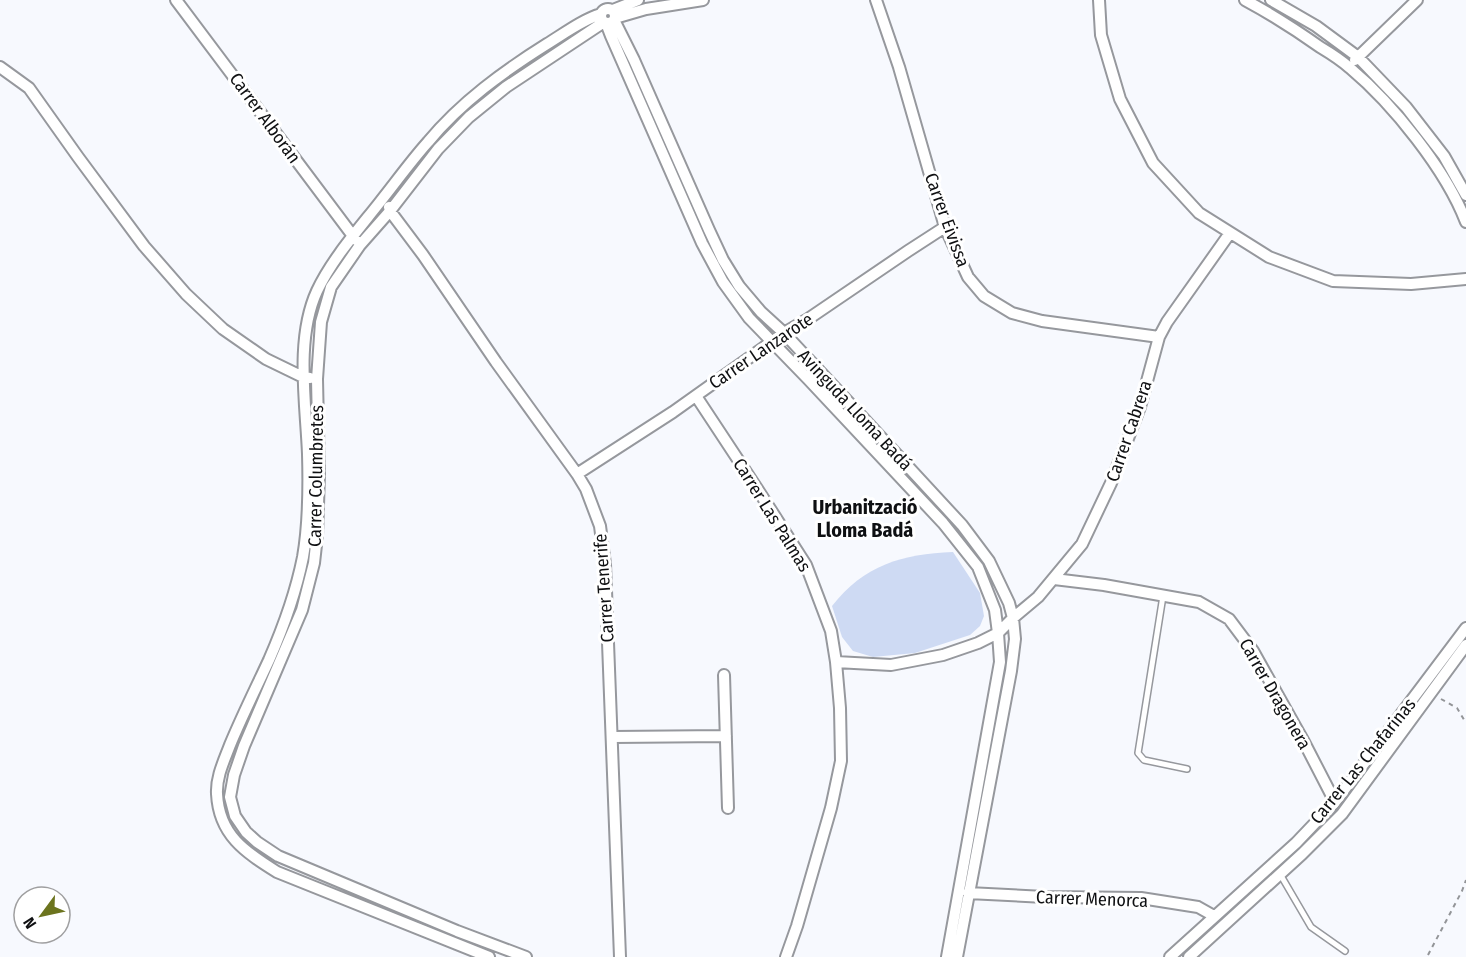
<svg xmlns="http://www.w3.org/2000/svg" width="1466" height="957" viewBox="0 0 1466 957" font-family="'Fira Sans Condensed',sans-serif">
<rect width="100%" height="100%" fill="#f7f9fe"/>
<!-- green -->
<path fill="#cedaf3" d="M953,552l27,41 4,23 -4,10 -10,9 -55,18 -42,4 -20,-6 -11,-14 -10,-31c32,-41 70,-52 121,-54z"/>
<g fill="none" stroke-linecap="round" stroke-linejoin="round">
<!-- lane casing -->
<g stroke="#96989d" stroke-width="8">
<path id="lane" d="M1163,596l-25,157 6,7 43,9
M1280,874l31,53 34,24"/>
</g>
<!-- street casing -->
<g stroke="#96989d" stroke-width="14">
<path id="street" d="M176,0l180,240
M876,0l23,67 46,160 23,50 16,19 28,17 30,8 117,16
M1099,0l2,35 19,64 33,64 46,50 70,44 64,24 78,3 55,-5
M1245,0c26,14 51,30 75,47 10,6 21,13 30,21 43,36 96,102 116,154
M1271,0l45,26 42,31 48,50 38,49 22,39
M601 16a7 7 0 1 1 14 0a7 7 0 1 1-14 0Z
M613,10l25,-10
M615,18l31,-9 57,-9
M614,20l20,40 75,170 14,30 16,26 22,26 23,21 69,74 109,118 27,36 20,42 4,15 2,21 -4,32 -54,286
M606,23l5,13 91,207 21,39 26,36 59,61 135,144 35,44 17,43 3,23 2,29 -53,295
M1355,60l62,-60
M0,67l29,21 49,69 66,89 42,48 37,35 43,30 37,18 7,1
M389,207l1,4 33,44 73,107 81,112 9,15 14,37 5,38 15,393
M696,396l62,94 48,75 25,66 5,31 4,46 1,53 -10,47 -34,118 -11,31
M577,474l96,-62 111,-79 24,-14 100,-68 37,-24
M1054,579l50,6 95,17 30,17 24,32 51,91 31,60
M836,662l55,3 52,-10 35,-12 20,-10 15,-15 25,-21 44,-53 29,-61 29,-76 19,-70 8,-15 63,-89
M724,675l4,133
M613,737l113,-1
M968,893l77,4 96,1 57,9 16,9
M489,957l-212,-85c-32,-20 -58,-37 -60,-78 -1,-17 7,-33 13,-49 12,-29 26,-57 39,-85 14,-32 27,-68 34,-103 6,-34 6,-68 5,-103 -2,-51 -13,-115 9,-163 15,-32 41,-61 63,-89 16,-20 31,-41 48,-60 33,-40 76,-71 119,-98 18,-11 35,-24 54,-30
M526,957l-69,-26 -179,-75 -21,-14 -11,-10 -11,-16 -5,-19 4,-22 10,-29 58,-136 12,-47 3,-27 2,-61 -2,-96 4,-57 10,-35 29,-42 30,-34 48,-62 31,-32 37,-30 98,-65
M1170,957l126,-114 39,-41 131,-174
M1189,957l113,-103 40,-40 124,-169"/>
</g>
<!-- path -->
<path stroke="#939598" stroke-width="2" stroke-dasharray="4.5 4.5" stroke-linecap="butt" d="M1441,699l16,9 9,15
M1428,955l34,-64 4,-11"/>
<!-- lane -->
<use href="#lane" stroke="#fff" stroke-width="5"/>
<!-- street -->
<use href="#street" stroke="#fff" stroke-width="10"/>
</g>
<g text-anchor="middle" dominant-baseline="central" stroke-width="6" stroke-linejoin="round" paint-order="stroke">
<!-- street labels -->
<g font-size="18" fill="#0f1012" stroke="#fff">
<text transform="translate(265 118) rotate(54)">Carrer Alborán</text>
<text transform="translate(947 220) rotate(70)">Carrer Eivissa</text>
<text transform="translate(761 351) rotate(-34)">Carrer Lanzarote</text>
<text transform="translate(855 410) rotate(47)">Avinguda Lloma Badá</text>
<text transform="translate(1129 431) rotate(-71)">Carrer Cabrera</text>
<text transform="translate(316 476) rotate(-89)">Carrer Columbretes</text>
<text transform="translate(772 515) rotate(58)">Carrer Las Palmas</text>
<text transform="translate(604 588) rotate(-94)">Carrer Tenerife</text>
<text transform="translate(1275 694) rotate(60)">Carrer Dragonera</text>
<text transform="translate(1363 761) rotate(-51)">Carrer Las Chafarinas</text>
<text transform="translate(1092 899) rotate(2)">Carrer Menorca</text>
</g>
<!-- neighbourhood labels -->
<g font-size="20" font-weight="bold" fill="#0f1012" stroke="#fff">
<text x="865" y="507">Urbanització<tspan x="865" dy="23">Lloma Badá</tspan></text>
</g>
</g>
<!-- north arrow -->
<g transform="translate(42 915) rotate(237)"><circle r="28" fill="#ffffff" stroke="#9f9fa0" stroke-width="1.5"/>
<path d="M0-4.5L10 22L0 15L-10 22Z" fill="#6c741e"/>
<text y="-9" font-size="16" font-weight="bold" text-anchor="middle" fill="#0f1012">N</text>
</g>
</svg>
